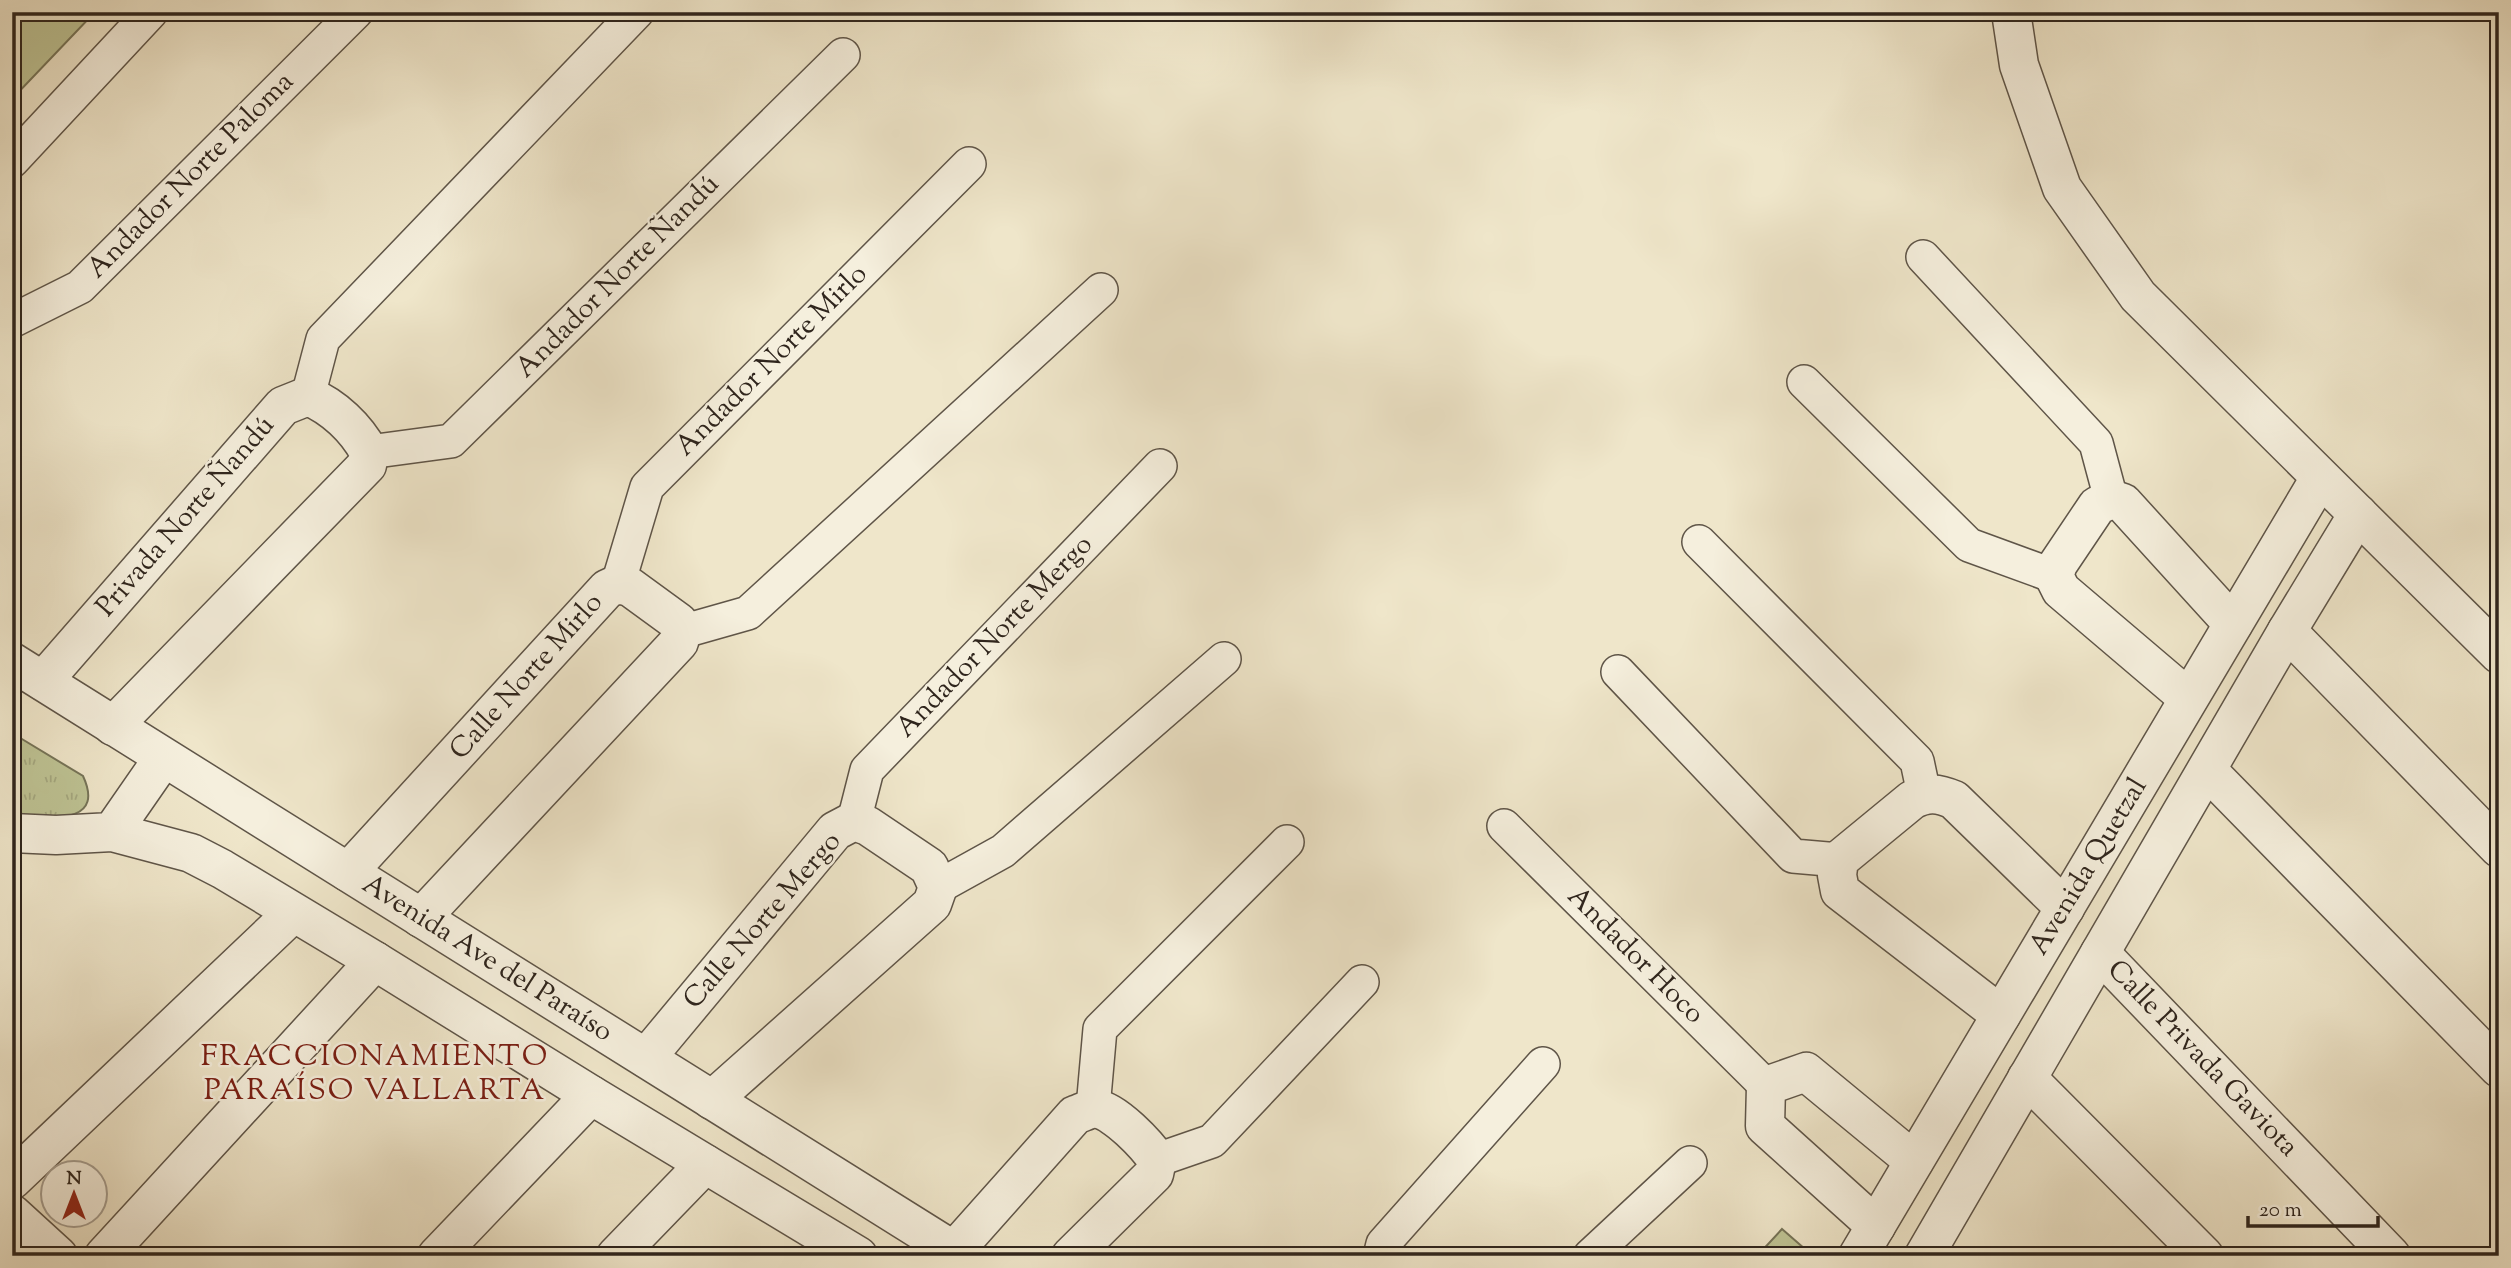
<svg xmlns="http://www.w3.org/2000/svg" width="2511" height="1268" viewBox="0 0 2511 1268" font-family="'Sorts Mill Goudy',serif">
<defs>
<pattern id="grass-tufts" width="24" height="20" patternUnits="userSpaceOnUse" patternTransform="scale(1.75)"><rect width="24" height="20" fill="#bec394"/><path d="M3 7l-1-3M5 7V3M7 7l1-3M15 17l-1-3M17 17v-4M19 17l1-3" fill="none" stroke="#a4a77f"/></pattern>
</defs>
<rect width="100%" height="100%" fill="#efe6ca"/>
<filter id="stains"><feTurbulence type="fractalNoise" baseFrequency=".00286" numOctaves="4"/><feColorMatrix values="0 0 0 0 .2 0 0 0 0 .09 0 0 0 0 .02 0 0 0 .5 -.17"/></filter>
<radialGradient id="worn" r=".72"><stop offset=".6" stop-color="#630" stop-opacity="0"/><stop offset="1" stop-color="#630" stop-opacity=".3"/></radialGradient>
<!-- grass -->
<path fill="url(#grass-tufts)" stroke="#767458" stroke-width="2" d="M12,733l71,43c24,52 -40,41 -71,41z"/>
<!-- green -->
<path fill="#bec394" stroke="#767458" stroke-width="2" d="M12,12h83l-83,87z
M1782,1229l31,27h-56z"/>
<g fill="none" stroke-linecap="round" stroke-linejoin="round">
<!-- pedestrian casing -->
<g stroke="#5f5548" stroke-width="36">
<path id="pedestrian" d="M12,161l139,-149
M1923,257l173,186 15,56
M12,321l68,-34 276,-275
M1804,382l165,163 85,31
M308,396l15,-57 314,-327
M369,452l82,-11 392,-386
M1699,542l218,219 7,33
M618,584l29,-97 322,-323
M681,632l67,-19 353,-323
M1618,672l175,184 46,4
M854,821l13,-51 293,-304
M1504,826l262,260
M938,887l65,-36 221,-192
M1093,1108l7,-79 187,-187
M1157,1160l55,-19 150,-159
M1380,1256l3,-12 160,-180
M1590,1256l100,-93"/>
</g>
<!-- minor casing -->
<g stroke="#5f5548" stroke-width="41">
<path id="minor" d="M2011,12l8,53 43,123 76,108 361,358
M2287,631l212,217
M43,681l240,-275 25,-10c26,11 48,32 61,56l-2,13 -254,261
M2188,698l-127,-108 -7,-14 4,-12 39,-58 14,-7 12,4 110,121
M2207,770l292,298
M348,872l259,-283 11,-5 12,3 48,35 3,10 -2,10 -258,276
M2100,953l291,303
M2001,1015l-161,-124 -3,-16 2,-15 73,-60c16,-8 26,-7 42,0l111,108
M646,1058l189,-227 19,-10 14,5 61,41 9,20 -6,17 -220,196
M2027,1078l177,178
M12,1180l281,-267
M12,1214l46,42
M1876,1226l-111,-100 1,-40 40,-14 108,89
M954,1251l121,-136c7,-2 14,-7 22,-6 18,2 50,36 60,51l-3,14 -83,82
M104,1256l271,-295
M437,1256l154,-161
M616,1256l89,-92"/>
</g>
<!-- tertiary casing -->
<g stroke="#5f5548" stroke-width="41">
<path id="tertiary" d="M12,662l950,594
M112,832l52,-75
M12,833l44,2 56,-3 79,21 31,16 153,92 216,134 267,161
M1858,1256l462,-778
M1924,1256l363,-625 71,-117"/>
</g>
<!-- pedestrian -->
<use href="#pedestrian" stroke="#f5efdd" stroke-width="33"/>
<!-- minor -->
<use href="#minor" stroke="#f5efdd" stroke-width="38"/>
<!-- tertiary -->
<use href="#tertiary" stroke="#f5efdd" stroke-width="38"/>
</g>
<g text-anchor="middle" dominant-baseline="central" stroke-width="5" stroke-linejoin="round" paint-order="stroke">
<!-- street labels -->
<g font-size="28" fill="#2f251d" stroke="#f5efdd">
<text transform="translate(191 176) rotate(-45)">Andador Norte Paloma</text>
<text transform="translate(618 277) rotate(-45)">Andador Norte Ñandú</text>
<text transform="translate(772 361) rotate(-45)">Andador Norte Mirlo</text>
<text transform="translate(186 517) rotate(-49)">Privada Norte Ñandú</text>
<text transform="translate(995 637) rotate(-46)">Andador Norte Mergo</text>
<text transform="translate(527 677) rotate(-48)">Calle Norte Mirlo</text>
<text transform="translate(2089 867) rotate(-59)">Avenida Quetzal</text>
<text transform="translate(763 921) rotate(-49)">Calle Norte Mergo</text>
<text transform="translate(1635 956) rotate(45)">Andador Hoco</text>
<text transform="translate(487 959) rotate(32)">Avenida Ave del Paraíso</text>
<text transform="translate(2202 1059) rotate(46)">Calle Privada Gaviota</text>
</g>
<!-- neighbourhood labels -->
<g font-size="30" letter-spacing="2" fill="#7a1f14" stroke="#f5efdd">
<text x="375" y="1057">FRACCIONAMIENTO<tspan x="375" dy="34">PARAÍSO VALLARTA</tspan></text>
</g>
</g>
<!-- margin -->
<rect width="2511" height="1268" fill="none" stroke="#efe6ca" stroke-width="42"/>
<rect x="14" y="14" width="2483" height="1240" fill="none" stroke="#2f251d" stroke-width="3.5"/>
<rect x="21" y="21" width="2469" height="1226" fill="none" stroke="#2f251d" stroke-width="2"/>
<!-- north arrow -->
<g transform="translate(74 1194)"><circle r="33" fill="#f5efdd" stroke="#a69e90" stroke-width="2"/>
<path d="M0-5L12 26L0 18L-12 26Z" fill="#8f2418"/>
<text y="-10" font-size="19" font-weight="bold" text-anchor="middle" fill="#2f251d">N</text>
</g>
<!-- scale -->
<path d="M2248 1216v10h130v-10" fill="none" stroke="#2f251d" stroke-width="3.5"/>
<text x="2259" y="1216" font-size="21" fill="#2f251d" stroke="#f5efdd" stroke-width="5" paint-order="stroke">20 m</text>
<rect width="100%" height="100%" filter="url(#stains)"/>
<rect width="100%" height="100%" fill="url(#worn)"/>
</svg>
